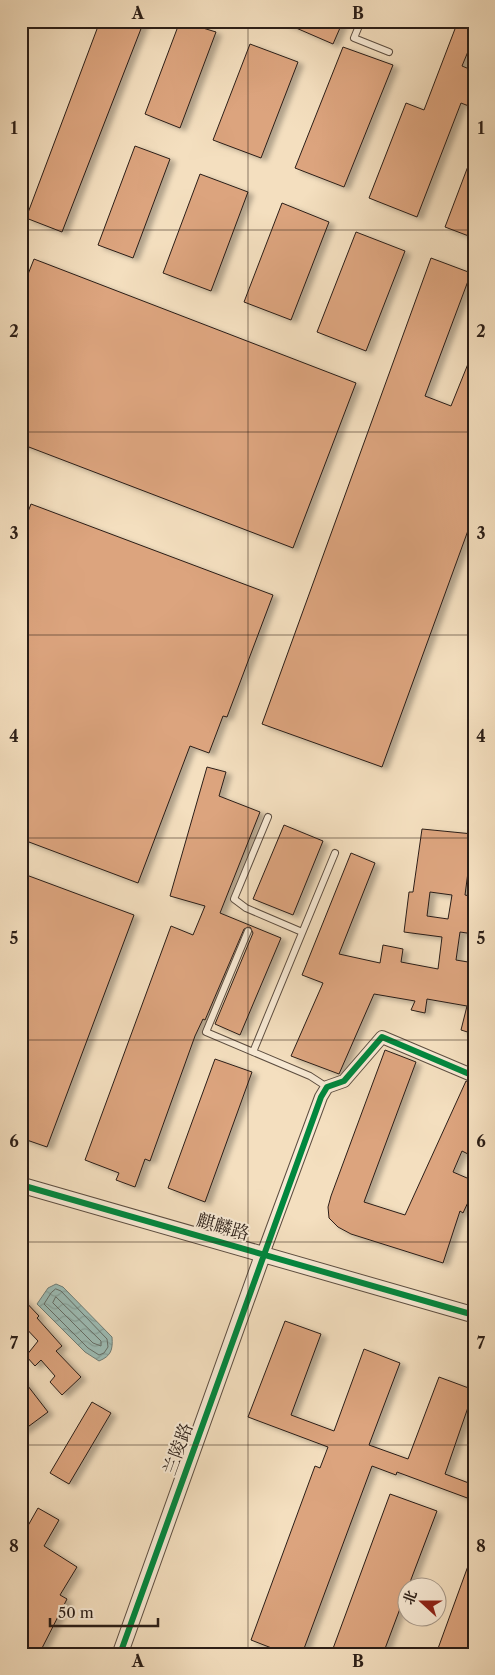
<svg xmlns="http://www.w3.org/2000/svg" width="495" height="1675" viewBox="0 0 495 1675" font-family="'Libre Caslon Text','Noto Serif SC',serif">
<defs>
<pattern id="water-waves" width="16" height="10" patternUnits="userSpaceOnUse" patternTransform="scale(1.25)"><rect width="16" height="10" fill="#9cbcb5"/><path d="M0 5q4-4 8 0t8 0" fill="none" stroke="#87a19b"/></pattern>
<filter id="shadow"><feDropShadow dx="5.5" dy="3" stdDeviation="2.5" flood-color="#0004"/></filter>
</defs>
<rect width="100%" height="100%" fill="#f4dfbf"/>
<filter id="stains"><feTurbulence type="fractalNoise" baseFrequency=".004" numOctaves="4"/><feColorMatrix values="0 0 0 0 .2 0 0 0 0 .09 0 0 0 0 .02 0 0 0 .5 -.17"/></filter>
<radialGradient id="worn" r=".72"><stop offset=".6" stop-color="#630" stop-opacity="0"/><stop offset="1" stop-color="#630" stop-opacity=".3"/></radialGradient>
<!-- water -->
<path fill="url(#water-waves)" stroke="#6f7d76" d="M56,1284l7,3 49,50c1,13 -1,19 -13,24l-14,-9 -48,-48 11,-16z"/>
<g fill="none" stroke-linecap="round" stroke-linejoin="round">
<!-- shore -->
<path stroke="#646d66" stroke-width="1" d="M56,1289l5,2 46,48 1,8 -4,6 -5,2 -11,-7 -44,-44 7,-11z
M56,1297l45,44v5l-8,-3 -40,-40z"/>
</g>
<!-- building -->
<path fill="#dca47e" stroke="#2b1e17" fill-rule="evenodd" filter="url(#shadow)" d="M100,21h44l-82,211 -36,-14z
M180,21l36,11 -36,96 -35,-14z
M280,21h63l-10,23z
M458,21h16v16l-12,29 12,5v37l-13,-5 -44,114 -48,-19 37,-95 18,7z
M250,44l48,18 -37,96 -48,-18z
M343,47l50,18 -49,122 -49,-19z
M135,146l35,13 -37,99 -35,-13z
M473,153h1v85l-29,-11z
M200,174l48,18 -37,99 -48,-18z
M282,203l47,19 -38,98 -47,-18z
M356,232l49,19 -39,100 -49,-19z
M431,258l40,15 -46,123 26,10 23,-57v165l-92,253 -120,-43z
M34,259l322,124 -63,165 -272,-104v-152z
M31,504l242,91 -46,122 -4,-1 -14,37 -19,-7 -52,137 -117,-44v-309z
M207,767l19,5 -7,24 41,16 -40,101 61,25 -41,97 -25,-11 38,-91 -3,-6 -6,2 -39,91 -2,-1 -8,17 -45,125 -5,-2 -10,28 -19,-7 3,-7 -34,-13 86,-234 22,9 12,-29 -35,-10z
M284,825l39,16 -30,74 -40,-16z
M422,829l51,5 -8,61 9,2v37l-14,-2 -4,28 18,3v71l-13,-4 6,-24 -40,-7 -2,14 -14,-3 4,-9 -41,-7 -35,80 -48,-18 32,-73 -21,-8 49,-122 24,10 -36,91 41,9 3,-18 20,4 -2,13 37,7 4,-32 -38,-5 5,-40h4zM430,892l22,3 -4,24 -21,-3z
M21,873l113,42 -87,232 -26,-9z
M385,1050l31,12 -52,140 41,13 61,-134 8,3v73l-12,-6 -9,21 21,9v19l-4,-2 -7,15 -3,-2 -17,52 -92,-29 -13,-7 -9,-9 -1,-11 3,-11z
M215,1059l37,13 -47,130 -37,-14z
M21,1297l18,19 -2,2 25,28 -6,5 25,26 -19,18 -12,-13 5,-6 -14,-16 -6,6 -9,-10 12,-15 -17,-18z
M285,1321l36,13 -30,81 43,16 30,-82 36,14 -31,82 39,14 31,-82 35,13 -29,84 29,11 -4,14 -73,-27 -1,3 -24,-9 -70,188h-15l-36,-14 64,-174 5,2 8,-21 -80,-30z
M21,1377l27,35 -27,20z
M92,1402l19,11 -42,71 -19,-11z
M390,1494l47,17 -30,79 -24,64h-52z
M38,1508l21,12 -15,26 33,21 -17,28 7,4 -28,55h-18v-79l6,-11 -6,-3v-23z
M472,1555l2,99h-38z"/>
<g fill="none" stroke-linecap="round" stroke-linejoin="round">
<!-- service casing -->
<g stroke="#5d4e41" stroke-width="8">
<path id="service" d="M361,21l-7,17 35,14
M268,817l-34,82 12,9 56,24
M248,931l-42,101 104,44 17,11
M253,1052l82,-199"/>
</g>
<!-- minor casing -->
<g stroke="#5d4e41" stroke-width="14">
<path id="minor" d="M263,1254l58,-157 6,-10 17,-6 38,-44 92,39"/>
</g>
<!-- tertiary casing -->
<g stroke="#5d4e41" stroke-width="17">
<path id="tertiary" d="M21,1185l453,130
M120,1654l143,-400"/>
</g>
<!-- service -->
<use href="#service" stroke="#f8ead5" stroke-width="6"/>
<!-- minor -->
<use href="#minor" stroke="#f8ead5" stroke-width="12"/>
<!-- tertiary -->
<use href="#tertiary" stroke="#f8ead5" stroke-width="15"/>
<!-- cycleway casing -->
<g stroke="#f8ead5" stroke-width="9">
<path id="cycleway" d="M21,1185l453,130
M120,1654l201,-557 6,-10 17,-6 38,-44 92,39"/>
</g>
<!-- cycleway -->
<use href="#cycleway" stroke="#00873e" stroke-width="6"/>
</g>
<!-- grid -->
<path fill="none" stroke="#2b1e17" stroke-width="1" stroke-opacity="0.55" d="M248,21v1633M21,230h453M21,432h453M21,635h453M21,838h453M21,1040h453M21,1242h453M21,1445h453"/>
<g text-anchor="middle" dominant-baseline="central" stroke-width="4" stroke-linejoin="round" paint-order="stroke">
<!-- street labels -->
<g font-size="18" fill="#2b1e17" stroke="#f8ead5">
<text transform="translate(223 1227) rotate(16)">麒麟路</text>
<text transform="translate(178 1449) rotate(-70)">兰陵路</text>
</g>
</g>
<!-- margin -->
<rect width="495" height="1675" fill="none" stroke="#f4dfbf" stroke-width="55"/>
<!-- north arrow -->
<g transform="translate(422 1602) rotate(291)"><circle r="24" fill="#f8ead5" stroke="#a69889"/>
<path d="M0-4L9 19L0 12L-9 19Z" fill="#8f2418"/>
<text y="-8" font-size="14" font-weight="bold" text-anchor="middle" fill="#2b1e17">北</text>
</g>
<!-- scale -->
<path d="M50 1618v8h108v-8" fill="none" stroke="#2b1e17" stroke-width="2.5"/>
<text x="58" y="1618" font-size="15" fill="#2b1e17" stroke="#f8ead5" stroke-width="4" paint-order="stroke">50 m</text>
<rect x="28" y="28" width="440" height="1620" fill="none" stroke="#2b1e17" stroke-width="2"/>
<g font-size="16" text-anchor="middle" font-weight="bold" fill="#2b1e17">
<text x="138" y="19">A</text>
<text x="358" y="19">B</text>
<text x="14" y="134">1</text>
<text x="481" y="134">1</text>
<text x="14" y="337">2</text>
<text x="481" y="337">2</text>
<text x="14" y="539">3</text>
<text x="481" y="539">3</text>
<text x="14" y="742">4</text>
<text x="481" y="742">4</text>
<text x="14" y="944">5</text>
<text x="481" y="944">5</text>
<text x="14" y="1147">6</text>
<text x="481" y="1147">6</text>
<text x="14" y="1349">7</text>
<text x="481" y="1349">7</text>
<text x="14" y="1552">8</text>
<text x="481" y="1552">8</text>
<text x="138" y="1667">A</text>
<text x="358" y="1667">B</text>
</g>
<rect width="100%" height="100%" filter="url(#stains)"/>
<rect width="100%" height="100%" fill="url(#worn)"/>
</svg>
